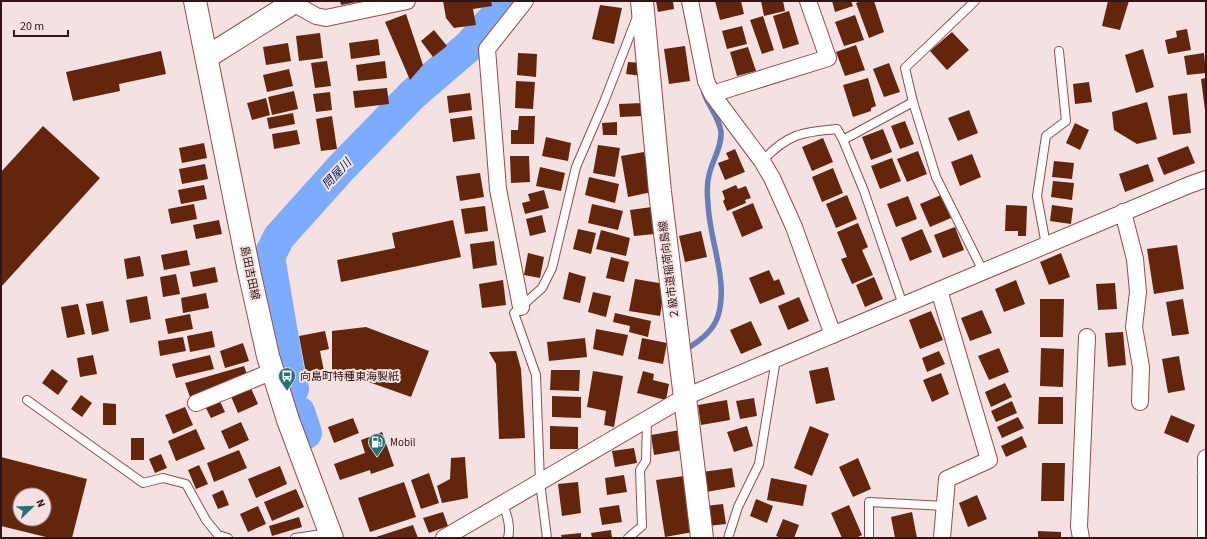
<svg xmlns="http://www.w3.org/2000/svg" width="1207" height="539" viewBox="0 0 1207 539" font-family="'Source Sans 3','Noto Sans JP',sans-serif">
<rect width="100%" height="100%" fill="#f3e2e1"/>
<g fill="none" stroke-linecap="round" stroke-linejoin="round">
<!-- stream -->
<path stroke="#677eb8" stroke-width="5.5" d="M685,350c13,-8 28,-18 33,-34 11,-36 -9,-76 -10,-113 -1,-9 -1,-20 1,-28 3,-14 13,-28 12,-43 -2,-15 -13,-26 -17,-39"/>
<!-- river -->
<path stroke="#7dabfe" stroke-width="32" d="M293,389l-5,-20 -19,-112 10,-20 62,-69 71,-73 57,-49 26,-29 11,-16
M299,412l7,21"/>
</g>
<!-- building -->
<path fill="#63260c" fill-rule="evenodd" d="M340,1h17v1l-16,3z
M443,1h48l1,5 -19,3 3,16 -22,3 -8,-10z
M656,1h17l1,8 -16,3z
M715,1h26l3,13 -24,6z
M761,1h22l2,10 -21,5z
M832,1h19l2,5 -18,6z
M861,1h13l10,31 -15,6 -13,-35z
M1108,1h21l-9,29 -18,-4z
M600,5l22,3 -8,36 -22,-5z
M789,11l10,33 -16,5 -10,-33z
M406,14l17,51 -13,15 -25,-58z
M855,15l9,25 -20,6 -9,-24z
M763,16l11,34 -12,4 -12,-34z
M742,26l5,18 -20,5 -5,-18z
M1187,29l4,21 -23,4 -3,-14 12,-3 -1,-6z
M434,30l13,16 -14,11 -12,-16z
M952,32l17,18 -22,20 -17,-19z
M320,33l3,25 -24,3 -3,-25z
M378,39l2,16 -29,4 -2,-16z
M288,43l3,18 -25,4 -3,-18z
M856,45l9,25 -20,6 -9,-24z
M685,46l5,35 -21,3 -5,-35z
M748,47l8,24 -19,5 -7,-24z
M1143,49l11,38 -18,6 -11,-38z
M161,51l5,23 -47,10 1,7 -47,10 -7,-29z
M518,53l19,1 -1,23 -19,-2z
M1204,53l2,20 -19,2 -3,-19z
M327,61l4,25 -16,2 -4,-25z
M385,61l2,17 -29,3 -2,-16z
M628,62l15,1 -1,13 -16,-2z
M889,63l11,29 -16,5 -11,-28z
M289,69l4,17 -26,6 -4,-17z
M868,78l8,28 -5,2v3l-18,6 -10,-32z
M1206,78v32h-1l-4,-31z
M516,81l19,1 -2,27 -18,-1z
M1089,82l3,20 -17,2 -2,-20z
M387,88l2,16 -34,4 -2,-17z
M294,91l4,18 -26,6 -4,-18z
M330,92l2,18 -16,2 -3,-18z
M470,93l2,17 -23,3 -2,-17z
M1187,93l4,40 -18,2 -5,-39z
M266,98l4,17 -18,5 -5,-17z
M1147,102l10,37 -20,5 -23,-14 -2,-18z
M642,103l1,13 -23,1 -1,-13z
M969,110l9,23 -20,8 -10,-23z
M293,113l2,11 -26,5 -2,-11z
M332,116l5,33 -16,2 -5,-32z
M472,116l3,23 -22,3 -3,-23z
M519,116h16l-1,28h-23v-14h7z
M905,121l9,23 -14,5 -9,-23z
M617,122v13h-14l-1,-12z
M1075,123l14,7 -9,20 -14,-7z
M43,126l57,52 -99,109v-115z
M883,129l9,23 -21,8 -9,-23z
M297,130l3,14 -26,5 -2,-15z
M546,137l25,6 -3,18 -26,-5z
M823,138l10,24 -21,9 -10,-24z
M204,143l3,15 -25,5 -3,-15z
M598,145l22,3 -5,29 -22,-4z
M1188,146l7,17 -31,12 -7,-17z
M735,149l10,23 -20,8 -7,-17 11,-4 -3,-6z
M918,151l9,23 -20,8 -10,-23z
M644,152l8,40 -24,5 -7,-41z
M972,154l9,23 -21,9 -9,-24z
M510,156h19l1,26 -19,1z
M892,158l9,23 -21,8 -9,-23z
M1054,161l20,2 -2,16 -20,-2z
M205,164l3,15 -26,5 -3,-15z
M1148,164l6,17 -29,11 -6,-18z
M540,167l25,6 -4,18 -25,-5z
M833,168l10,25 -21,9 -10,-25z
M480,173l4,24 -24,4 -4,-25z
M589,177l30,7 -4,19 -30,-8z
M1053,181l21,2 -2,17 -21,-3z
M204,185l3,14 -26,5 -3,-14z
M736,185l2,4 8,-3 5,12 -6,2 1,3 -19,8 -4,-10 2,-2 -3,-8z
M544,190l5,18 -24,6 -3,-11 8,-2 -2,-7z
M847,195l10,24 -21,9 -10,-24z
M941,195l10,23 -21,9 -10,-23z
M908,196l9,23 -21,8 -9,-23z
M753,203l10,25 -21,9 -10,-25z
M194,204l3,15 -26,5 -3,-15z
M592,204l31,7 -5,19 -30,-7z
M1006,205l21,1 -1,30h-8v-5h-13z
M1052,205l21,3 -2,16 -21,-3z
M485,206l3,25 -23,3 -4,-25z
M652,207l3,27 -21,2 -4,-26z
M542,215l4,17 -16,4 -4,-17z
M219,220l3,14 -26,5 -3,-14z
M453,220l8,37 -120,25 -4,-22 58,-12 -3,-15z
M858,223l10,24 -6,3 11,25 -21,9 -11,-25 6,-2 -10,-25z
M955,227l9,23 -21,8 -9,-23z
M578,229l18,4 -5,21 -18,-5z
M922,229l10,23 -22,9 -9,-23z
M601,230l29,8 -4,18 -30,-7z
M701,231l6,26 -22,5 -6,-26z
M494,241l3,24 -24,4 -3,-25z
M1177,245l7,44 -30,5 -7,-45z
M187,250l3,15 -26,5 -3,-15z
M528,253l16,4 -4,21 -16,-3z
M1061,253l9,24 -21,8 -9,-23z
M140,256l4,20 -17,3 -3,-20z
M611,257l18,5 -5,20 -18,-4z
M215,267l3,15 -25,5 -3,-15z
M769,270l5,11 5,-2 6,15 -25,10 -11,-26z
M569,272l17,5 -6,26 -17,-4z
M176,274l4,20 -17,3 -3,-20z
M874,277l9,22 -18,8 -9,-22z
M635,279l30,5 -5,32 -31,-5z
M503,280l3,25 -24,3 -3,-24z
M1016,280l9,24 -21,8 -9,-23z
M1115,283l2,26 -19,1 -2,-26z
M593,292l18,4 -5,21 -18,-5z
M206,293l3,15 -26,5 -2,-15z
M147,296l4,23 -21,4 -4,-23z
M799,297l10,24 -21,9 -10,-24z
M1040,299h24l-1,38h-23z
M1183,299l6,35 -17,2 -6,-34z
M103,301l6,30 -17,4 -6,-31z
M78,304l7,30 -18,4 -6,-31z
M982,310l10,23 -22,8 -9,-23z
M931,311l12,29 -23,9 -11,-29z
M615,313l36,8 -3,16 -19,-5 1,-6 -17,-4z
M190,314l3,15 -25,5 -3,-15z
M751,321l11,24 -21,9 -11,-24z
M366,327l63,24 -18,46 -79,-28v-38z
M596,329l32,6 -5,21 -30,-7z
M212,331l3,16 -25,5 -3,-16z
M325,331l4,18 -9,2 5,25 -18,3 -8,-43z
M1123,332l3,33 -18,2 -3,-34z
M183,337l3,14 -26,5 -2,-15z
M585,338l2,19 -38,4 -2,-19z
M642,338l25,5 -4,21 -25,-5z
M243,343l6,18 -24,7 -5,-17z
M999,348l10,24 -20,8 -11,-24z
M1041,348l23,1 -1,38 -23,-1z
M516,351l5,18 4,69 -26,1 -3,-75 -7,-12z
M939,351l6,13 -18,8 -5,-14z
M93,355l4,19 -17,3 -3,-19z
M210,355l4,14 -38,9 -4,-14z
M1179,356l6,34 -17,3 -6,-34z
M244,366l4,11 -58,20 -5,-14z
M828,367l7,33 -19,4 -7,-33z
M52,369l16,12 -10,14 -16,-12z
M551,370h29l-1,21 -29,-1z
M593,371l30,5 -9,51 -10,-2 2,-14 -19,-4z
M643,371l11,3 -1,6 16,4 -3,16 -29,-7z
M941,373l8,21 -17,8 -9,-22z
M1005,383l7,14 -21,10 -6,-15z
M250,386l8,18 -20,9 -8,-19z
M81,395l11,8 -10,14 -11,-8z
M552,396l29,1v21l-29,-1z
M1039,397h24v27h-25z
M754,398l3,18 -17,3 -4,-18z
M219,399l6,13 -14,6 -6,-12z
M727,400l3,20 -29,5 -3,-20z
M1012,401l5,12 -21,9 -5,-11z
M103,403l13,1v21h-13z
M185,407l8,18 -20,9 -8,-19z
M1171,415l24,10 -7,18 -24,-10z
M1018,417l6,11 -22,10 -5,-11z
M353,418l6,15 -25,10 -6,-16z
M241,422l8,18 -20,9 -8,-18z
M550,426l28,1v22h-28z
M747,426l6,20 -19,6 -7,-20z
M810,426l19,8 -17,42 -18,-8z
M196,429l9,20 -29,12 -8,-20z
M680,430l3,20 -29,5 -3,-20z
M382,432l12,34 -23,8 -1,-4 -30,10 -6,-16 31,-11 -4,-13z
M1022,436l5,11 -21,10 -5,-11z
M131,438h13v22h-13z
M634,448l3,15 -22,4 -3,-16z
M239,450l8,18 -33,14 -7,-19z
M161,454l6,14 -12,5 -6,-14z
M1,457l86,22 -15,59h-22l-49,-12zM20,495h24v24h-24z
M465,457l3,41 -26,5 -5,-17 13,-7 1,-21z
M858,458l13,31 -18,8 -14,-30z
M1042,463h23l-1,38h-23z
M199,465l9,19 -12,5 -8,-19z
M280,466l7,18 -31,14 -8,-19z
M732,468l3,19 -29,5 -4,-20z
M429,473l10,30 -18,6 -10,-29z
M624,475l3,17 -20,3 -2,-17z
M684,476l9,56 -28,5 -9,-57z
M771,478l36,7 -4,21 -36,-6z
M404,482l12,35 -46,15 -12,-34z
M578,482l3,31 -19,3 -4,-32z
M296,489l8,18 -32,14 -8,-19z
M223,490l6,15 -11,4 -6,-14z
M977,495l10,24 -19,8 -9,-24z
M756,499l17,7 -6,17 -17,-7z
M723,504l3,20 -18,2 -3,-20z
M619,505l3,17 -20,3 -3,-17z
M849,505l13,30 -6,3h-14l-11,-25z
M258,506l8,18 -18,8 -8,-18z
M443,512l5,14 -19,7 -6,-15z
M912,512l5,26h-22l-4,-21z
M299,517l3,10 -30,9 -3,-10z
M783,519l16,6 -5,13h-12l-6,-2z
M413,525l5,13h-45z
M611,530l1,8h-20l-1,-5z
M1038,531l23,1v6h-23z
M581,533v5h-19l-1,-3z"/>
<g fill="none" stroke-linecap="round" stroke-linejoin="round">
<!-- lane casing -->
<g stroke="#924b4b" stroke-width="10">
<path id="lane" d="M975,1l-70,67 8,34 23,75 47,94
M762,161c26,-27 39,-29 75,-32l6,11
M1046,245l-9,-49 9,-60 20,-15 -7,-70
M903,305l-39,-114 -21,-51 70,-38
M27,400l116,83 20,-5 23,6 20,36 12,15 10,3
M503,504c4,11 8,22 5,34
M295,538l34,-5
M547,538l-7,-56 -4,-107 -22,-62 28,-25 10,-20 24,-101 28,-65 33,-85
M628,538l14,-12 -2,-56 6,-9 1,-41
M728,538l10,-31 21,-43 17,-105
M869,538v-36l76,4"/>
</g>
<!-- street casing -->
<g stroke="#924b4b" stroke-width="18">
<path id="street" d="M690,1l16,80 6,13 50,67 10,17 22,49 39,108
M293,3l23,13 10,2 81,-17
M712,94l116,-36 -20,-57
M1123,212l12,47 3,33 -4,35 7,40 -1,35
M939,290l50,170 -42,19 -5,59
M521,307l-23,-118 -11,-140 38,-48
M196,403l77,-32
M1206,458v13
M444,538l241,-141 504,-212 17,-6
M1081,538l-2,-11 8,-190
M1206,538v-63"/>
</g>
<!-- secondary casing -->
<g stroke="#924b4b" stroke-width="24">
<path id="secondary" d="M642,1l18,191 42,346
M207,57l89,-56"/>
</g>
<!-- primary casing -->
<g stroke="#924b4b" stroke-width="24">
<path id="primary" d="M195,1l54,270 19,85 20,64 44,118"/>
</g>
<!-- lane -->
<use href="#lane" stroke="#fff" stroke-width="8"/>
<!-- street -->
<use href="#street" stroke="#fff" stroke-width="16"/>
<!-- secondary -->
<use href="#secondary" stroke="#fff" stroke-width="22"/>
<!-- primary -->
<use href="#primary" stroke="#fff" stroke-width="22"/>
</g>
<!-- icons -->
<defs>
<g id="bus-pin" transform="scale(0.9)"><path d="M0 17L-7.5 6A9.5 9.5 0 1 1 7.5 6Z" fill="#267176" stroke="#f3e2e1"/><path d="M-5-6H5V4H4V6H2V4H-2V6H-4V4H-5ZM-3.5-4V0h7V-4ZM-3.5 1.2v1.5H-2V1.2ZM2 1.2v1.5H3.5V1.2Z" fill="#fff"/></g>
<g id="fuel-pin" transform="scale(0.9)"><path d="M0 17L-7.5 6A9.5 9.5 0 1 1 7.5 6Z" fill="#267176" stroke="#f3e2e1"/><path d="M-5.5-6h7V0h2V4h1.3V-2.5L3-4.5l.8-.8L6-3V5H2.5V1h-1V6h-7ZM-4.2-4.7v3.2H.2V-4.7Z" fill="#fff"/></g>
</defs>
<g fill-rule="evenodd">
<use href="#bus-pin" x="287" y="376"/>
<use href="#fuel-pin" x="377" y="442"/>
</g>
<g text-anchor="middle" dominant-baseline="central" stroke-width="4" stroke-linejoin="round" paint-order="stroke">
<!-- street labels -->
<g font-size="11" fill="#331515" stroke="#f3e2e1">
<text transform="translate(669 270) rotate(-97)">２級市道稲荷向島線</text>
<text transform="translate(250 273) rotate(78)">島田吉田線</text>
</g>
<!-- poi labels -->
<g font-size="11" fill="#331515" stroke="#f3e2e1" text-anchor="start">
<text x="300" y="376">向島町特種東海製紙</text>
<text x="390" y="442">Mobil</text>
</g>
<!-- water labels -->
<g font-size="12" font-style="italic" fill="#082a69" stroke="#f3e2e1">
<text transform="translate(337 174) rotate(-47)">問屋川</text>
</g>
</g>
<!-- border -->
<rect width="1207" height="539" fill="none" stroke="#331515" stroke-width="4"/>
<!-- north arrow -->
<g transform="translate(32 507) rotate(67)"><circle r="19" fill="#f3e2e1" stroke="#a6908f"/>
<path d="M0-3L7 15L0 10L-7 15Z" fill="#267176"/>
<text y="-6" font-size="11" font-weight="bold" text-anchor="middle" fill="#331515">N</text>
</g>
<!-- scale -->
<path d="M14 30v6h54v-6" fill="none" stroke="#331515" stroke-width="2"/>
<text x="20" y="30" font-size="12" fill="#331515" stroke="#f3e2e1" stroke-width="3" paint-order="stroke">20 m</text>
</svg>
